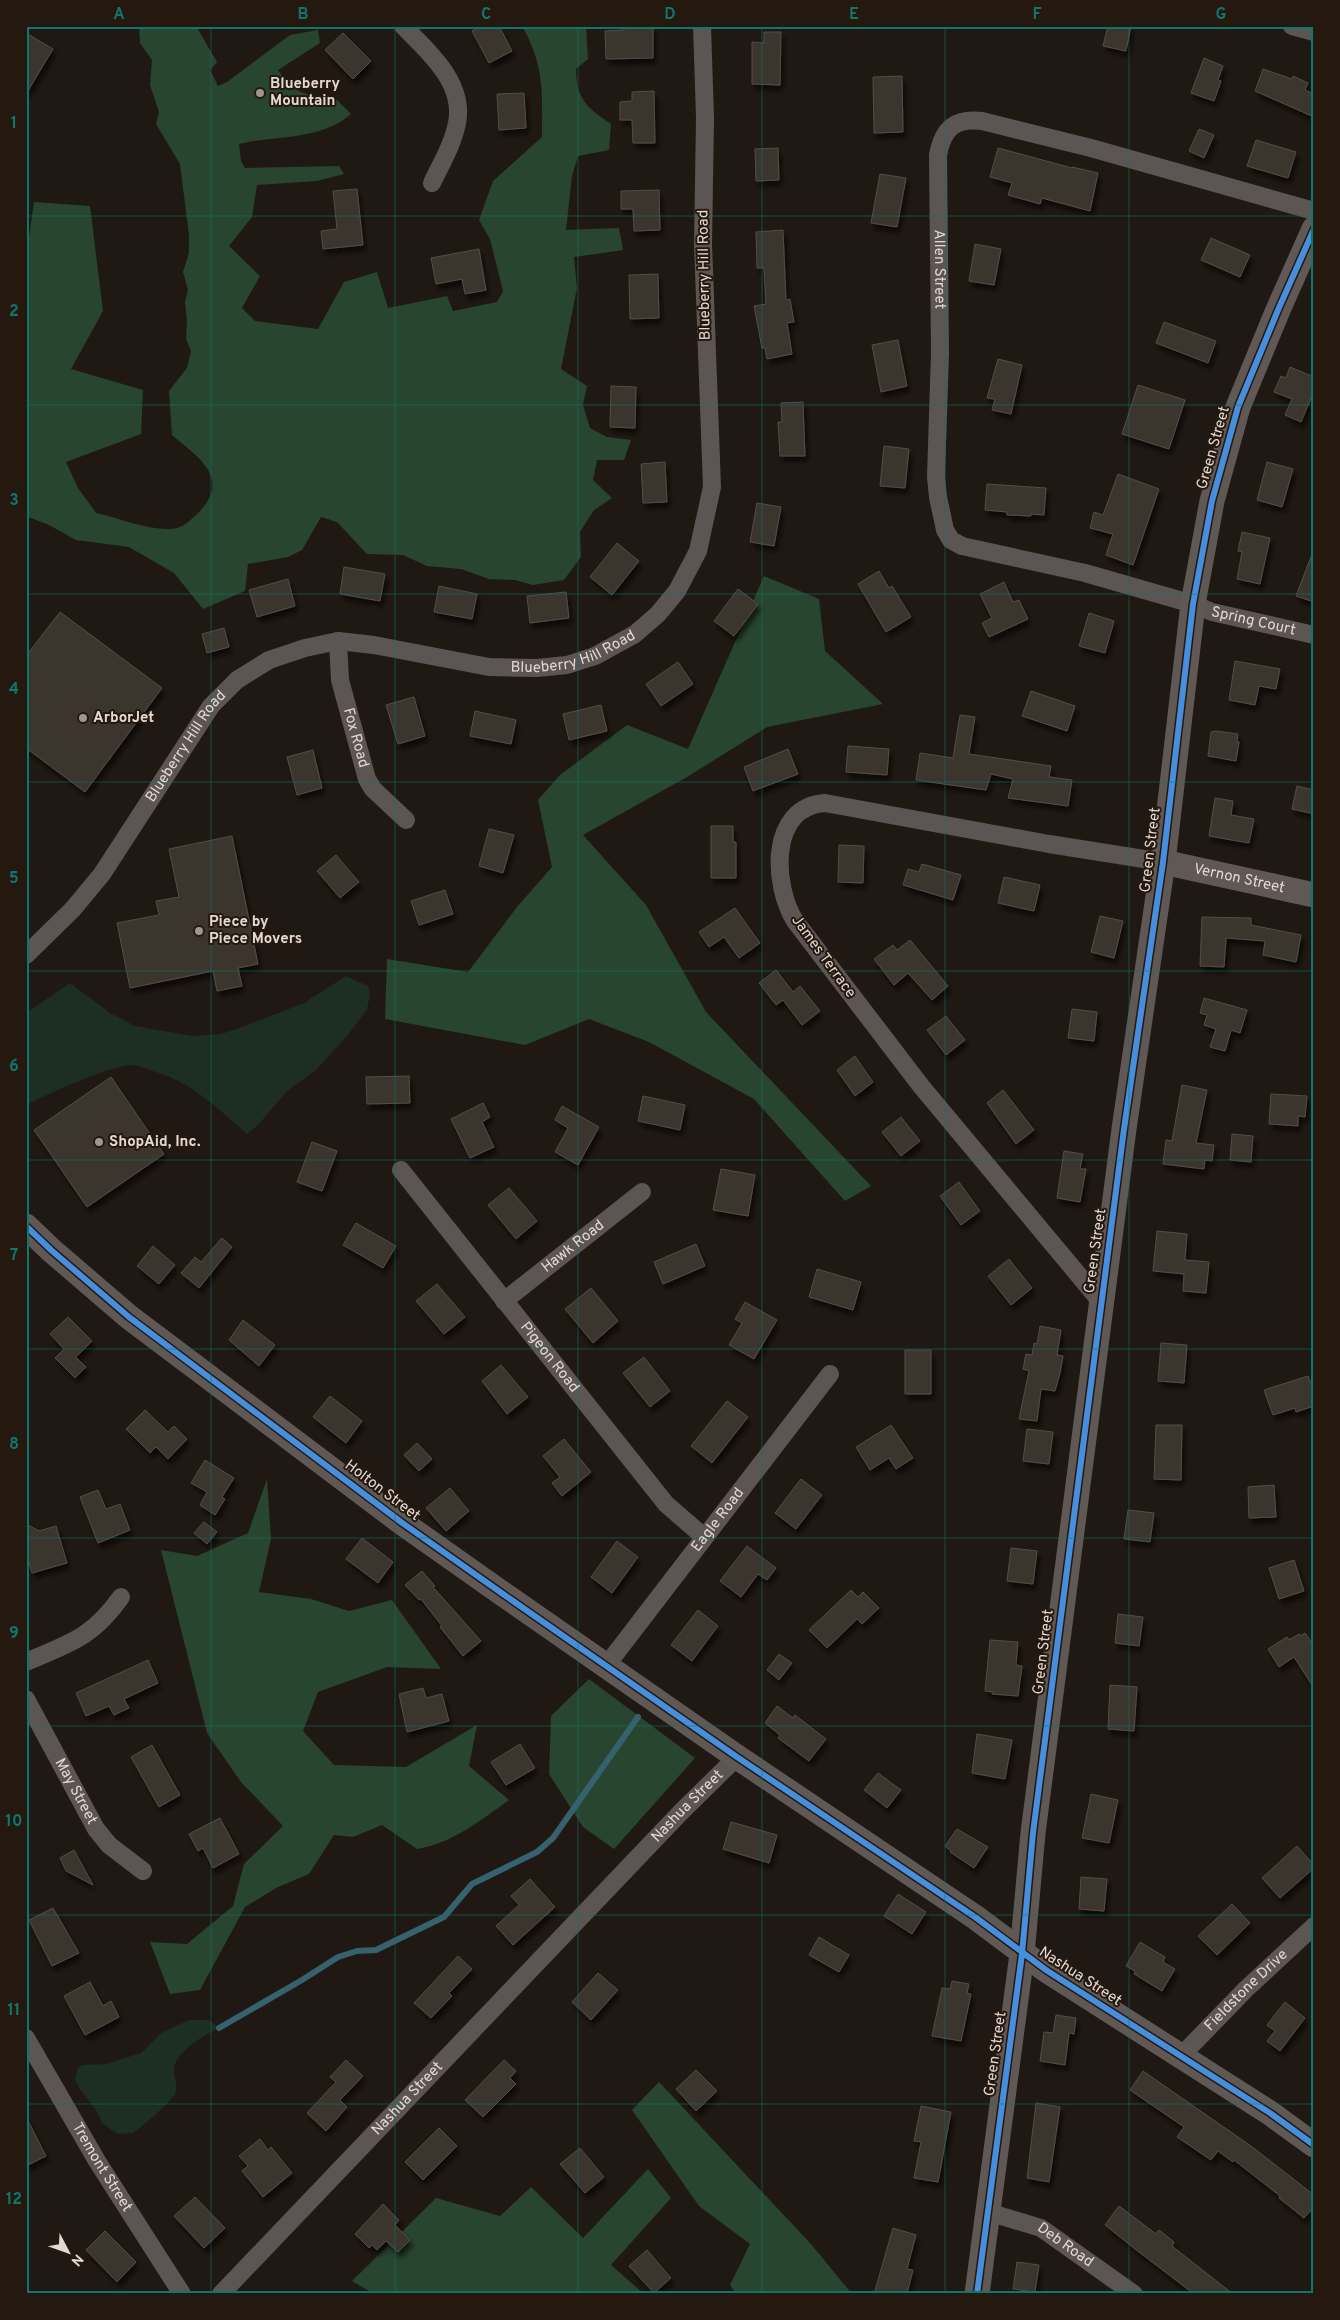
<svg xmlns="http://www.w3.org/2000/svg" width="1340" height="2320" viewBox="0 0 1340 2320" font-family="Overpass,sans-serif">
<defs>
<filter id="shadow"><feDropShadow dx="3" dy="5.5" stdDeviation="2.5" flood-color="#0009"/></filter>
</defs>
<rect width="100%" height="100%" fill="#201913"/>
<!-- green -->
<path fill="#1c2f20" d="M346,976l22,10 2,9 -3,14 -19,26 -32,35 -30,22 -27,32 -12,10c-31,-27 -54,-51 -94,-63 -6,-2 -13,-5 -19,-6 -22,-1 -86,29 -108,40v-92l44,-30 40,30 25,13 58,10 28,-2 16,-5 67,-26z
M189,2020h20l10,8c-15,7 -46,25 -45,43 0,8 5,15 1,23 -6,10 -32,32 -42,39l-15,1 -15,-10 -7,-14 -17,-22 -4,-9 3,-11 4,-3 24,-1 35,-11 20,-20z"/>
<!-- forest -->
<path fill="#284530" d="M139,26h57l21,36 -7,8 8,16 9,-4 63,-47 28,-5 2,13 -42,27c17,24 27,26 56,27l17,17c-30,27 -77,21 -112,30l2,17 4,7 94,-2 5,8 -27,7 -60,4 -5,32 -23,29 31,30 -18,32 13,13 63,8 26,-47 33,-10 11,36 59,-12 6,15 44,-9 6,-11 -13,-52 -11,-19 14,-39 49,-44c0,-45 3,-70 -20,-111h64l2,33 -12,10c0,31 12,39 35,55l-2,26 -31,6 -6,20 -6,54 53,-2 4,22 -49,7 3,31 -16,81 26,17 -4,19 7,23 17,9 24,3 -7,20h-27l-4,20 19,18 -18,12 -14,22 1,25 -17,23 -31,5 -18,-5 -26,-1 -28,-10 -34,-3 -24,-11 -36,-1 -30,-32 -16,-5 -19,33 -14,7 -40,7 -3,27 -42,18 -29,-36 -45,-26 -53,-7 -27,-15 -23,-9v-258l8,-56 56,4 13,105 -32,58 72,21 -2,44 -75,28 12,26 18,25c23,5 48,16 72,16 14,0 19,-6 29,-15 36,-35 2,-56 -25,-79l-3,-44 18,-23 4,-17 -5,-12 1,-18 -2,-19 3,-12 -5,-18 6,-19v-18l-9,-71 -24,-40 3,-12 -9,-27 2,-25 -12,-17z
M764,576l55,23 6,52 58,53 -116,23 -80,50 -104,58 63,70 60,107 165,174 -26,15 -91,-102 -105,-57 -60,-23 -64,26 -140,-26 2,-60 81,13 49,-65 35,-40 -14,-67 22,-25 67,-50 61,24z
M267,1479l4,60 -12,53 52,7 38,12 43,-11 49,69 -54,-2 -69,25 -15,39 31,34 72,2 71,-42 -8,41 40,34c-28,20 -58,44 -92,49l-35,-24 -29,12 -19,-2 -25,39 -33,14 -31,19 -45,83 -30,4 -20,-52 37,2 46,-38 11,-42 39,-38 -42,-44 -34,-49 -46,-183 36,6 51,-23z
M589,1679l106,79 -81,91 -31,-22 -34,-53 2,-58z
M659,2082l152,162 41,50h-116l-6,-9 20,-41 -51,-38 -67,-96z
M648,2169l23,29 -60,67 33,29h-270l-22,-13 84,-83 64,18 31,-29 52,51z"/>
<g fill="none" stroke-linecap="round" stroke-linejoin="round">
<!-- stream -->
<path stroke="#36616e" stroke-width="6" d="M219,2028l83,-48 36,-23 19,-6 19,-1 68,-33 28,-33 65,-32 16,-14 85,-121"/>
</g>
<!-- building -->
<path fill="#3b342f" stroke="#534d47" filter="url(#shadow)" d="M481,26h18l13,25 -23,12 -17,-32z
M624,26h29v32l-47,1 -1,-28 19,-1z
M1108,26h23l-5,25 -23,-5z
M764,32h17l-1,53 -28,-1v-42l12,1z
M26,33l27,16 -27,45z
M343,33l28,28 -18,18 -28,-29z
M1204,58l19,8 -5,14 3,1 -7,20 -23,-8z
M1263,69l29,10 1,-3 15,7 -3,7 9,4v23l-59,-26z
M902,76l1,56 -29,1 -1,-56z
M654,91l1,52h-22l-1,-23h-12v-18l12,-1v-9z
M524,93l2,35 -27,2 -2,-36z
M1199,129l15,6 -10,23 -15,-7z
M1256,140l40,12 -8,26 -41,-12z
M778,148l1,32 -23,1 -1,-32z
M998,148l74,20v-1l26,6 -8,38 -48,-13 -2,6 -32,-9 4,-12 -22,-6z
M880,174l26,4 -9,49 -26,-4z
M357,189l6,56 -40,4 -2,-18 16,-2 -4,-38z
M659,190l1,40 -26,1 -1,-22h-12v-18z
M783,230l3,70 4,-1 4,23 -7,1 5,31 -25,5 -2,-11h-3l-8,-42 12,-2 -2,-36h-7l-1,-36z
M1211,238l39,17 -10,22 -39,-17z
M975,244l26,5 -7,36 -25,-4z
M479,249l7,41 -21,4 -3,-15 -26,5 -5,-26z
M658,274l1,44 -29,1 -1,-44z
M1164,322l52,19 -8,22 -52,-20z
M898,340l9,46 -26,6 -9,-47z
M998,359l24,6 -11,49 -19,-4 3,-11 -8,-1z
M1290,367l24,10v14l-13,31 -16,-7 7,-16 -18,-7 7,-16 5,2z
M1138,385l47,15 -16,49 -47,-15z
M611,386l25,1 -1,41 -25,-1z
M803,402l2,54h-25l-2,-34h4l-1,-19z
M884,446l25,3 -4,39 -25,-2z
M665,462l2,40 -24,1 -2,-39z
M1267,462l26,7 -11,38 -25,-7z
M1118,474l41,15 -26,76 -27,-10 7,-21 -23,-6 4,-16 9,3z
M987,484l59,4 -2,27 -13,-1v2l-24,-1v-3l-22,-2z
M757,503l24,4 -7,39 -24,-4z
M1242,532l28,6 -10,46 -23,-5 5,-27 -4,-1z
M617,543l22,18 -27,34 -22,-18z
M1312,554h2v48l-18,-6z
M344,567l41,7 -5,27 -40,-7z
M879,571l10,17 3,-2 19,31 -25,15 -28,-48z
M288,579l7,27 -38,11 -8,-27z
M1004,582l9,20 6,-2 9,19 -39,18 -7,-14 10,-5 -12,-24z
M439,586l38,8 -5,25 -38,-7z
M738,589l20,15 -24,32 -20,-15z
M566,592l3,26 -39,5 -3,-27z
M60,612l102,76 -77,104 -59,-44v-92z
M1089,613l25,8 -9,32 -26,-7z
M224,628l5,19 -22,6 -5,-19z
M1235,661l45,8 -4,20 -17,-3 -4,19 -26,-5z
M678,662l15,22 -32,22 -15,-22z
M1031,691l44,15 -8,25 -45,-15z
M414,697l11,39 -27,8 -12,-39z
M601,705l6,26 -38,9 -6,-26z
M475,711l41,9 -5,24 -41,-8z
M960,715l15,2 -6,37 82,12 -2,11 23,3 -4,26 -60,-8 5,-19 -22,-5 -5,16 -70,-10 4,-27 33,5z
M1216,731l22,3 -1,8h2l-3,19 -28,-5 3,-24z
M848,746l41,3 -2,26 -41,-3z
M788,749l10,25 -45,17 -9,-24z
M313,750l9,38 -25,7 -10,-38z
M1297,786l17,4v24l-22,-5z
M1215,798l18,3 -2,14 23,4 -5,24 -40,-7z
M711,826h22v16h3v36h-25z
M489,829l25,6 -11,38 -24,-7z
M232,836l26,128 -20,4 4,18 -25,5 -4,-20 -83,17 -13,-65 42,-8 -3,-14 23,-4 -10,-48z
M839,845l25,1 -1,37 -25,-1z
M336,855l23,27 -19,16 -23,-27z
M922,864l39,11 -8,25 -50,-15 5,-16 11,3z
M1004,877l36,8 -6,26 -36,-8z
M445,890l8,24 -34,11 -8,-24z
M735,908l25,35 -21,15 -15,-21 -15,10 -10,-15z
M1100,916l23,5 -9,37 -23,-6z
M1202,917l49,1v7l50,10 -5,27 -33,-7 2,-14 -39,-3 -2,29 -24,-1z
M910,940l38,46 -16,14 -24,-27 -14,12 -20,-26 19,-14 4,5z
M776,970l17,22 7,-6 20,25 -18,14 -19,-25 -7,5 -17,-22z
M1204,998l43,12 -7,23 -9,-3 -6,21 -15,-4 6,-18 -12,-4 3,-10 -7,-2z
M1072,1009l25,3 -3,29 -26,-3z
M946,1016l19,24 -19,15 -19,-25z
M855,1056l18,26 -18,14 -18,-26z
M409,1076l1,27 -43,1 -1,-27z
M111,1077l53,77 -77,53 -53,-77z
M1182,1085l25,5 -11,53 18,2 -2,16 -7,-1 -1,9 -41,-5 3,-24 6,1z
M1003,1090l31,40 -18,14 -29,-41z
M1271,1094l36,2 -2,21 -7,-1v10l-29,-2z
M643,1096l42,9 -5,25 -42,-9z
M483,1103l7,14 -8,5 12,25 -24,11 -19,-39z
M562,1106l37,21 -21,38 -23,-13 13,-24 -13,-8z
M901,1117l19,24 -19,15 -19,-24z
M1232,1134l21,2 -2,26 -21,-2z
M312,1142l25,9 -15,40 -25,-9z
M1064,1151l19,3 -3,15h6l-6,33 -23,-4z
M721,1169l34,6 -7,41 -35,-6z
M959,1182l21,29 -19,14 -21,-29z
M509,1188l28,33 -21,18 -28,-34z
M356,1223l40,23 -13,22 -40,-23z
M1157,1231l30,3 -2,26 24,2 -3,31 -23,-2 1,-17 -31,-3z
M222,1238l10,9 -33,41 -18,-15 14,-16 6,5z
M696,1244l9,22 -42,18 -9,-22z
M153,1246l22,19 -16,19 -22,-18z
M1009,1259l23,29 -21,17 -23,-29z
M817,1269l44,13 -8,28 -44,-13z
M437,1284l28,33 -21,17 -28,-33z
M591,1288l27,33 -25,22 -28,-34z
M745,1302l32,18 -23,39 -25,-14 13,-22 -7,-4z
M68,1317l24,24 -16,16 10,10 -11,11 -20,-20 9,-9 -14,-15z
M243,1320l32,25 -16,21 -30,-26z
M1040,1326l21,4 -4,25 6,1 -3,17 -5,18 -14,-2 -4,32 -18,-2 10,-48 -6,-2 3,-15 6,1 2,-12 3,1z
M1161,1343l26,2 -3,38 -26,-2z
M905,1350h26v44h-26z
M644,1357l26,34 -20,16 -27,-34z
M501,1365l27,32 -21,17 -25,-33z
M1308,1376l6,16v14l-18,6 -1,-4 -22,7 -9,-25z
M330,1396l32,25 -16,22 -33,-26z
M727,1401l21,16 -36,46 -21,-17z
M145,1410l23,22 6,-6 13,13 -19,20 -12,-12 -6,6 -24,-24z
M891,1425l22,33 -17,11 -7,-11 -19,12 -14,-23z
M1156,1425h26l-1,55 -27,-1z
M1027,1429l26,3 -4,32 -26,-3z
M564,1439l27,33 -29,24 -10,-13 8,-6 -17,-21z
M417,1443l15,16 -13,12 -15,-16z
M205,1460l29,18 -12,19 3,2 -10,16 -15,-10 7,-13 -16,-9z
M801,1479l21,16 -26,34 -21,-16z
M1274,1485l2,32 -27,1 -1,-31z
M450,1488l19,23 -23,20 -20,-23z
M98,1490l8,19 14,-5 10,26 -32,13 -18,-46z
M1128,1510l26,3 -4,29 -26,-3z
M204,1522l13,10 -10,12 -13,-11z
M26,1524l13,7 17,-5 11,37 -35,10 -6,-21z
M362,1538l31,24 -15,21 -32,-24z
M617,1541l21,16 -26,36 -21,-16z
M747,1546l29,22 -9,12 -9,-6 -17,23 -21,-16z
M1011,1548l26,3 -4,33 -26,-3z
M1294,1560l10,31 -25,8 -10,-31z
M422,1571l13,15 -2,1 48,54 -18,15 -23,-29 2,-1 -21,-27 -2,1 -14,-15z
M851,1590l7,7 5,-5 16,16 -17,16 -5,-5 -30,29 -18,-18z
M698,1610l20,16 -26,35 -21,-16z
M1118,1614l25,3 -4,29 -24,-3z
M1305,1633l9,13v42l-20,-31 -15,10 -11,-18 19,-12 2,3 10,-6 1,2z
M990,1640l28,2 -2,23 6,1 -4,30 -26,-2 1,-2 -8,-1z
M779,1654l13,9 -13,17 -12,-10z
M148,1660l10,23 -34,16 5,9 -15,7 -5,-9 -23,10 -10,-23z
M1110,1685l27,2 -3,44 -26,-2z
M423,1688l3,10 16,-4 7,27 -42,11 -8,-38z
M777,1706l16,12 2,-3 31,24 -17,22 -31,-23 2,-3 -15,-12z
M977,1734l35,6 -7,39 -33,-6z
M520,1744l15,24 -29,17 -15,-23z
M152,1745l28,50 -21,12 -28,-50z
M878,1773l23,17 -14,18 -23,-18z
M1091,1794l27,6 -9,43 -27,-5z
M220,1818l19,36 -26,14 -10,-20 -5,3 -9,-17z
M731,1822l46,13 -8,28 -46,-14z
M957,1829l31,18 -14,21 -24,-16 1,-1 -6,-5z
M1297,1846l17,19v3l-34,30 -18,-20z
M74,1850l19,35 -27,-14 -6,-13z
M1081,1877l26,2 -3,32 -25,-2z
M530,1879l25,28 -42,38 -17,-19 23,-21 -8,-9z
M898,1894l28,18 -14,22 -28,-18z
M1232,1904l18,19 -33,32 -19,-19z
M53,1908l26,45 -27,13 -23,-46z
M819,1937l30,18 -10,17 -30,-17z
M1140,1942l25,15 -2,5 12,7 -13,22 -28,-17 1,-3 -9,-5z
M458,1956l14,13 -23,24 3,3 -21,22 -17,-15z
M598,1973l20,17 -27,30 -19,-18z
M952,1981l17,3 -2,9 4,1 -10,47 -29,-5 10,-48 8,1z
M90,1982l13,24 8,-5 8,16 -34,18 -21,-39z
M1285,2002l20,16 -25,33 -13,-10 8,-10 -8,-6z
M1056,2015l20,3 -2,16 -5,-1 -4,32 -25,-4 4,-29 9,1z
M346,2060l17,16 -23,24 7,7 -21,24 -19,-18 29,-31 -6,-5z
M504,2060l12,11 -6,7 6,6 -33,33 -18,-17z
M696,2070l21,21 -21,20 -20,-22z
M1143,2071l108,75 63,49v12l-10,11 -25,-20 1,-2 -46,-36 -1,2 -15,-11 -7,9 -34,-23 7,-10 -54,-37z
M1036,2103l24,4 -11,75 -22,-4z
M921,2106l30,6 -13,70 -24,-4 7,-36 -7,-1z
M26,2117l20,39 -20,10z
M439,2128l18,18 -34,34 -18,-18z
M260,2139l8,11 3,-3 21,26 -29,24 -21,-26 6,-5 -9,-10z
M580,2148l24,29 -19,16 -25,-29z
M195,2197l30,31 -21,20 -30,-32z
M383,2204l16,16 -4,5 15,15 -12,12 -12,-11 -9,9 -5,-5 -3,3 -14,-14z
M1119,2206l37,28 3,-4 15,12 -2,4 61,48h-39l-59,-45 -30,-24z
M893,2228l23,7 -9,34 6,1 -6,24h-33z
M105,2231l31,31 -19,20 -31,-32z
M647,2250l24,28 -17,15 -25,-27z
M1017,2262l22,3 -4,27 -22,-3z"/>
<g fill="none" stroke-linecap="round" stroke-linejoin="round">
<!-- street -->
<g stroke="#5c5553" stroke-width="18">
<path d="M403,26c25,25 62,57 54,97 -4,21 -16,41 -25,60"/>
<path d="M1292,26l22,6"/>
<path id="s1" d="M1314,211l-223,-63 -109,-27c-27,-3 -39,7 -44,34l2,198 -4,124 2,20 7,33 6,10 11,6 123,27 108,31 19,8 102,23"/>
<path id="s2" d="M338,641l2,39 27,99 6,10 33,31"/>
<path id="s3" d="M26,955l47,-46 29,-35 109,-168 26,-26 32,-20 36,-12 33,-7 36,4 115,22 48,1 30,-3 28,-9 40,-22 23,-20 19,-23 21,-40 14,-64 -9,-243 2,-126 -3,-92"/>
<path id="s4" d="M401,1170l265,334 38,33"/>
<path id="s5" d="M504,1301l138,-109"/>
<path d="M1101,1302l-180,-216 -126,-165c-22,-35 -27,-114 30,-118l224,41 114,18"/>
<path d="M26,1662c44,-19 66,-24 95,-65"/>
<path id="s6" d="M606,1666l224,-292"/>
<path id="s7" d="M26,1699l70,130 13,16 34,26"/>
<path id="s8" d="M26,2038l71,123 85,133"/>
<path id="s9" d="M1180,2057l66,-68 68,-63"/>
<path id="s10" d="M988,2212l53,16 93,66"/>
<path id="s11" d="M221,2294l460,-482 56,-55"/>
</g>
<!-- secondary -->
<g stroke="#605854" stroke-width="25">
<path id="s12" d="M1163,862l151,33"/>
<path d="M26,1226l25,24 78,67 272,205 102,72 234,163 238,160 71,53 224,143 44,32"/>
<path d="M977,2294l45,-340 11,-121 91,-704 39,-267 30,-258 19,-103 26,-94 40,-97 36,-81"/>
</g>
<!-- cycleway casing -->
<g stroke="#25180e" stroke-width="9">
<path id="cycleway" d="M26,1226l25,24 78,67 272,205 102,72 234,163 238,160 71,53 224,143 44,32
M977,2294l45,-340 11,-121 91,-704 39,-267 30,-258 19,-103 26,-94 40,-97 36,-81"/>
</g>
<!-- cycleway -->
<use href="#cycleway" stroke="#468fdf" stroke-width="6"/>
</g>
<!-- grid -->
<path fill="none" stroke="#0f766e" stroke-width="1" stroke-opacity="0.55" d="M211,26v2268M395,26v2268M578,26v2268M762,26v2268M945,26v2268M1129,26v2268M26,216h1288M26,405h1288M26,594h1288M26,782h1288M26,971h1288M26,1160h1288M26,1349h1288M26,1538h1288M26,1726h1288M26,1915h1288M26,2104h1288"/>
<!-- markers -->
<g fill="#9e968f" stroke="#25180e" stroke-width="2">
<circle cx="260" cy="93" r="5"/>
<circle cx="83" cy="718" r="5"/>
<circle cx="199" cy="931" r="5"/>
<circle cx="99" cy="1142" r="5"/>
</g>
<g text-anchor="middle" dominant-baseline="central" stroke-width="4" stroke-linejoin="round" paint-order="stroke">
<!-- poi labels -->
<g font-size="15" font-weight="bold" fill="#e2d9d2" stroke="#25180e" text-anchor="start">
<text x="270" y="84">Blueberry<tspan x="270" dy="17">Mountain</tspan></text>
<text x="93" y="718">ArborJet</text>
<text x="209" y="922">Piece by<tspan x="209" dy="17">Piece Movers</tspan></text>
<text x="109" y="1142">ShopAid, Inc.</text>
</g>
<!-- street labels -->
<g font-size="15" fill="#e2d9d2" stroke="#25180e">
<text stroke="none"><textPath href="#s1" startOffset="522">Allen Street</textPath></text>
<text transform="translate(705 275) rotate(-91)">Blueberry Hill Road</text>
<text transform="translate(1214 448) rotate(-74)">Green Street</text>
<text stroke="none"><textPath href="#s1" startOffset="1109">Spring Court</textPath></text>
<text stroke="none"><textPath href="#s3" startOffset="698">Blueberry Hill Road</textPath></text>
<text stroke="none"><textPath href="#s2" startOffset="99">Fox Road</textPath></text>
<text stroke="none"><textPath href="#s3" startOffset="264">Blueberry Hill Road</textPath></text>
<text transform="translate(1151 850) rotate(-83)">Green Street</text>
<text stroke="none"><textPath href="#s12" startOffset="78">Vernon Street</textPath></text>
<text transform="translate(823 957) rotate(54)">James Terrace</text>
<text stroke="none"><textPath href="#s5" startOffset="88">Hawk Road</textPath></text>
<text transform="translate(1096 1251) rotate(-82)">Green Street</text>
<text stroke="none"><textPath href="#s4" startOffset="239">Pigeon Road</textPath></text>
<text transform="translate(382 1491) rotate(37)">Holton Street</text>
<text stroke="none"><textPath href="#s6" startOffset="184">Eagle Road</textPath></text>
<text transform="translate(1044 1652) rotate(-83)">Green Street</text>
<text stroke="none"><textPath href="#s7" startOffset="105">May Street</textPath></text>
<text stroke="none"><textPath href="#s11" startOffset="675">Nashua Street</textPath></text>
<text transform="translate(1080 1977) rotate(33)">Nashua Street</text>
<text stroke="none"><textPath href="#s9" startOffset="94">Fieldstone Drive</textPath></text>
<text transform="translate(996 2054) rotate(-82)">Green Street</text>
<text stroke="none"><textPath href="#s11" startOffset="270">Nashua Street</textPath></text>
<text stroke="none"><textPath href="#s8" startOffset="150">Tremont Street</textPath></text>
<text stroke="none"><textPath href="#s10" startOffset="85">Deb Road</textPath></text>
</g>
</g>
<!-- border -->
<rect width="1340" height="2320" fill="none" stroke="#25180e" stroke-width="55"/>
<!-- north arrow -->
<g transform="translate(68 2252) rotate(131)" stroke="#25180e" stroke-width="4" paint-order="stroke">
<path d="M0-4L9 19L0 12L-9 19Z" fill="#e2d9d2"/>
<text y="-8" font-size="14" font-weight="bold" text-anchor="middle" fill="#e2d9d2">N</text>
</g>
<rect x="28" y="28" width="1284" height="2264" fill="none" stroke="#0f766e" stroke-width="2"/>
<g font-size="16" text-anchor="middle" font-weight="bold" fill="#0f766e">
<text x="119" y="19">A</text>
<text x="303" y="19">B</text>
<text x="486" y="19">C</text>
<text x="670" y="19">D</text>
<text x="854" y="19">E</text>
<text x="1037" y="19">F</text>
<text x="1221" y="19">G</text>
<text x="14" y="128">1</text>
<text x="14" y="316">2</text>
<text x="14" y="505">3</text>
<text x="14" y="694">4</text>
<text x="14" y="883">5</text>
<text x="14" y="1071">6</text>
<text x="14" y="1260">7</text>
<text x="14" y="1449">8</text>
<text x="14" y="1638">9</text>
<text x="14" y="1826">10</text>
<text x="14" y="2015">11</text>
<text x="14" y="2204">12</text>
</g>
</svg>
